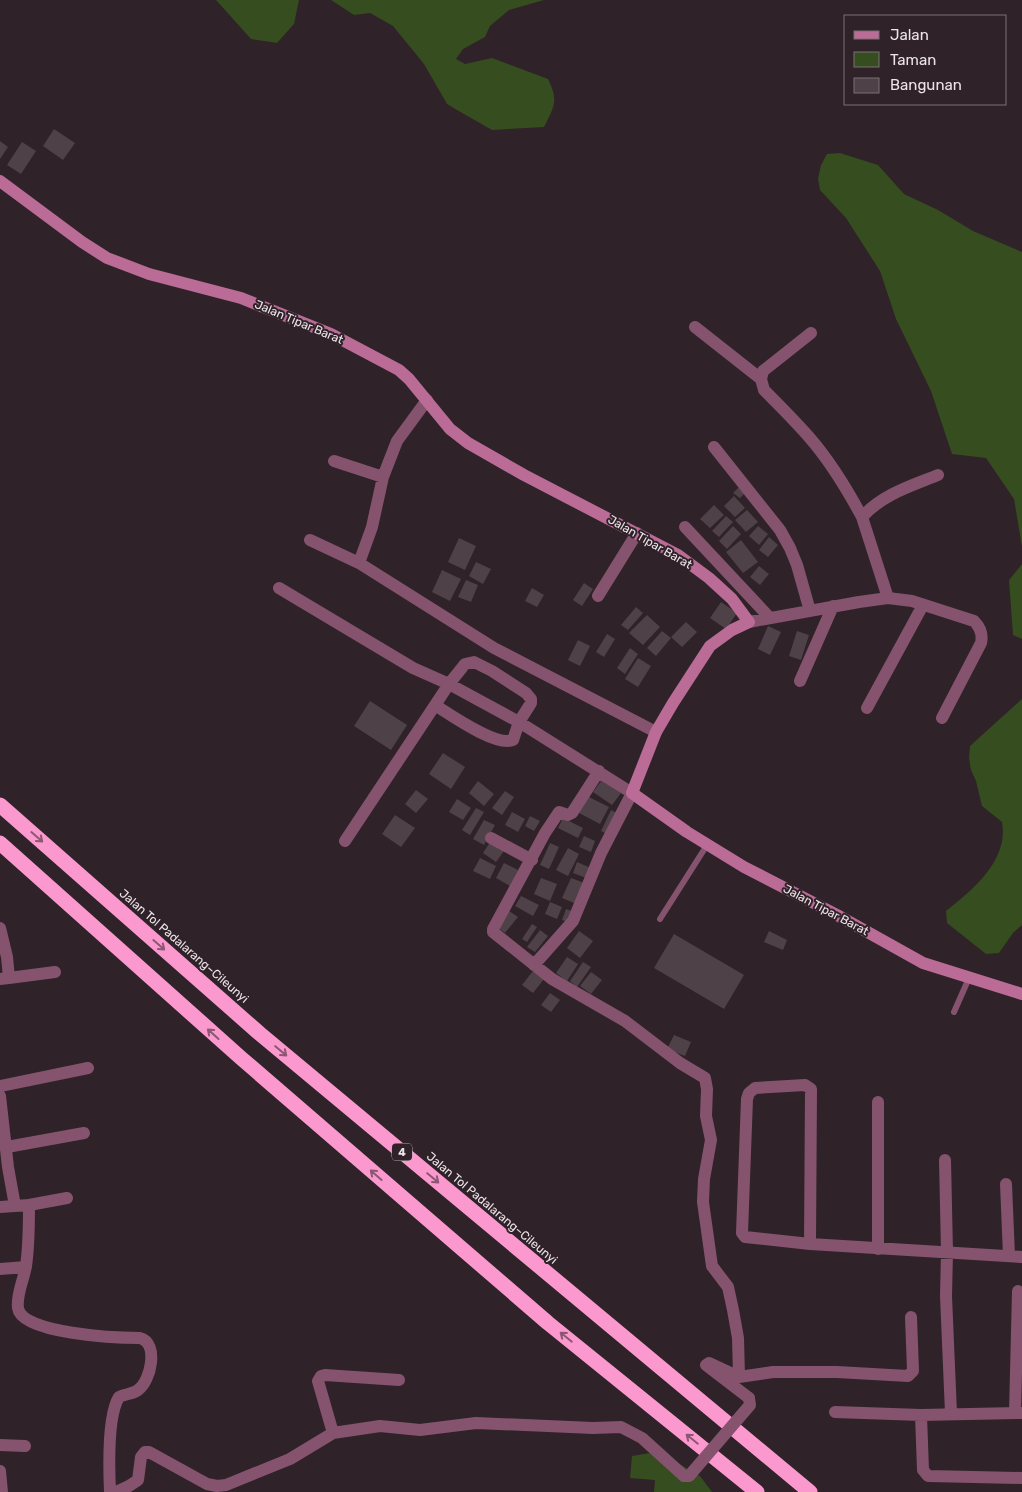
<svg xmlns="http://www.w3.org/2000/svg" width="1022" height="1492" viewBox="0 0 1022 1492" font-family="Rubik,sans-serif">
<rect width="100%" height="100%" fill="#2f2229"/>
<!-- green -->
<path fill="#364d1f" d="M216,0h83l-5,24 -17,19 -26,-4z
M331,0h213l-35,10 -19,16 -5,11 -22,12 -7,10 9,5 27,-6 56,21c11,22 6,28 -4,48l-52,3 -35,-20 -10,-6 -23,-40 -31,-38 -23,-13 -16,2z
M840,153l38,12 26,29 34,16 35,21 49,21v295l-8,-48 -28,-41 -34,-4 -21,-63 -35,-72 -16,-48 -34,-53 -26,-28 -2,-11 3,-14 6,-11z
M1022,564v75l-9,-4 -4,-55z
M1022,699v226l-9,8 -14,20 -13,1 -39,-31 -1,-12c27,-21 63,-51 56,-89l-20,-16 -6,-25 -5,-11 -2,-12 1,-12z
M650,1453l21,6 29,17 12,16h-58l1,-12 -25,-2 2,-22z"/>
<!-- building -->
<path fill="#4f4148" d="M54,129l21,14 -12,17 -20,-14z
M0,141l8,6 -8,12z
M22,142l14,9 -15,23 -14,-9z
M741,485l6,6 -7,7 -7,-5z
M734,496l11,12 -10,9 -11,-11z
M714,505l10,10 -14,13 -10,-9z
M747,510l11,12 -12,10 -11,-12z
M726,516l7,6 -14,15 -7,-6z
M733,526l8,8 -14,15 -8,-8z
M758,526l10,8 -9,11 -10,-9z
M769,537l9,8 -10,12 -9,-7z
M459,538l17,8 -11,24 -17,-8z
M741,540l17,22 -15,11 -17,-21z
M476,562l15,7 -8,15 -14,-8z
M759,566l10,8 -9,11 -10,-8z
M442,570l19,9 -11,22 -18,-9z
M466,580l12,5 -7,17 -13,-5z
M584,583l9,6 -11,17 -9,-6z
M532,588l12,7 -7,12 -12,-6z
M721,602l16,11 -11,16 -16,-11z
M636,607l7,6 -15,17 -7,-5z
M647,615l13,12 -17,18 -14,-12z
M686,622l11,10 -15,15 -11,-10z
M768,626l13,6 -11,23 -12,-6z
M662,631l9,7 -15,18 -9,-8z
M797,631l12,4 -8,25 -12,-4z
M607,634l8,5 -11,18 -8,-5z
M578,640l12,6 -10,20 -12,-6z
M630,648l8,6 -13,20 -8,-6z
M638,658l13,8 -13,21 -13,-8z
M370,701l37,24 -16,25 -37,-24z
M443,753l22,14 -14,22 -22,-15z
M602,780l19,13 -9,12 -19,-13z
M478,781l16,13 -10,12 -15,-13z
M416,790l12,9 -12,14 -11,-9z
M505,791l9,6 -12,18 -10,-7z
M587,796l22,11 -9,17 -21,-11z
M457,799l14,9 -8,12 -14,-8z
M476,808l8,4 -14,23 -8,-5z
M611,810l8,4 -10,21 -8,-4z
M512,812l13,7 -7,13 -13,-7z
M395,815l20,13 -14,19 -19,-13z
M530,816l10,5 -6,10 -9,-5z
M563,818l20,10 -5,10 -20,-10z
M484,820l11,5 -11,20 -11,-6z
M584,836l11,5 -4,11 -12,-5z
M490,842l14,9 -8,11 -13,-9z
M550,843l9,4 -10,22 -9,-4z
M568,848l11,6 -11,22 -12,-6z
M480,858l16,8 -6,13 -17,-8z
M577,862l16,7 -4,10 -16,-6z
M504,863l14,7 -8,16 -14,-8z
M541,878l16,6 -7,17 -16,-7z
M571,878l16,6 -8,21 -17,-7z
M521,896l18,9 -6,11 -18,-10z
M550,902l12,5 -5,12 -12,-5z
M566,909l9,3 -4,11 -9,-3z
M509,911l9,6 -13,16 -8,-6z
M532,924l5,3 -10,15 -5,-3z
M540,930l8,6 -13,16 -8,-5z
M579,931l14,10 -13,17 -13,-10z
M769,931l18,9 -4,10 -19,-8z
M674,934l70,41 -20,34 -70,-41z
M567,957l11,7 -11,17 -11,-8z
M583,962l8,5 -14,20 -7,-6z
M533,971l11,8 -11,14 -11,-8z
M591,972l11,8 -11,14 -11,-8z
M550,993l10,7 -9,12 -10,-7z
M674,1035l17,7 -6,14 -18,-7z"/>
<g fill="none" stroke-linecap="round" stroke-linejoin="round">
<!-- lane -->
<path stroke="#85536e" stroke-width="6" d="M660,919l47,-74
M954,1012l15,-34"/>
<!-- street -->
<path stroke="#85536e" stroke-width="12" d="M695,327l66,52
M811,333l-48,38 -2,8 3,11c15,15 31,31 45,47 21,24 38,52 53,80
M714,447l66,83 10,18 7,17 13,46
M334,461l49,16
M685,527l85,91
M310,540l49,23 135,85 162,84
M359,563l13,-36 11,-50 14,-36 30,-41
M279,588l134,80 36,16 70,38 113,71 -31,60 -28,68 -39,44
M598,596l39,-63
M888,598l-26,-81c21,-23 49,-31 76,-42
M749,622l110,-20 29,-4 24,3 62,20c6,6 9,13 7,22l-39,75
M800,681l33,-75
M867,708l56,-103
M599,771l-27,42 -4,2 -9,-3 -14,21 -52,96v3l59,47 73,42 55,42 25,15 2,11 -1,27 5,24 -7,39 -1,23 9,64 16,21 5,23 5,28 1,39 -30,-14 -3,2 43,33
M491,838l41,22
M345,841l104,-157 16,-20 9,-2 18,9 34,22 5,6v4l-12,19 -6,18c-17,7 -62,-25 -78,-35
M0,928l7,29 2,21 -9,1
M9,978l46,-6
M0,1086l88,-18
M0,1096l8,71 7,39
M7,1147l77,-14
M945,1160l2,92 -1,44 5,117
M1006,1184l3,72
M29,1205l38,-7
M0,1207l29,-2c0,21 0,41 -3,61 -2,13 -10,29 -8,42 3,26 101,30 122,30 19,5 11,43 -2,52 -5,4 -13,4 -19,7 -12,19 -10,72 -9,95
M810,1244l1,-155 -6,-4 -50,3 -6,5 -2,6 -5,134 3,4 65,7 212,13
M878,1249v-147
M0,1269l26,-2
M739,1377l34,-5h64l71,4 5,-5 -2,-54
M835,1412l86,3 101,-2
M1015,1413l3,-122
M921,1415l2,55 5,6 94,2
M333,1433l-15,-52 3,-5 4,-1 74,5
M0,1445l25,1
M0,1471l2,21
M116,1492l13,-6 9,-6 3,-23 4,-5h4l58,32 10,2 9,-1 64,-26 43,-26 47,-7 40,4 56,-7 117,5 28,-1 21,11 42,38"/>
<!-- secondary -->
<path stroke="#ba6b96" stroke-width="12" d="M0,181l82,61 25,16 42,16 92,24 90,36 68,36 10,9 41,50 18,14 56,32 154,80 31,23 23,21 17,23 -17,8 -22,16 -37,57 -17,29 -24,61 55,39 57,35 93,48 86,48 99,31"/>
<!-- highway -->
<path stroke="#fb98ce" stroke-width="15" d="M0,805l259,228 551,459
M0,843l241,215 307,265 209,169"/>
<!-- street-bridge -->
<path stroke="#85536e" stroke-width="12" d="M684,1476h5l61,-71 -1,-7"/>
</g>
<!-- one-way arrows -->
<defs><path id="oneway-shaft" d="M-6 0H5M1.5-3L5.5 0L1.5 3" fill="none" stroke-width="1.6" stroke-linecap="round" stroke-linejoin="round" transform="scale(1.25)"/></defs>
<g stroke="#8b5773">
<use href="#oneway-shaft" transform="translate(37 837) rotate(41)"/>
<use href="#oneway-shaft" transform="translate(159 945) rotate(41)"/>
<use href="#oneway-shaft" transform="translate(213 1034) rotate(-138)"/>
<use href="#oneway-shaft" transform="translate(281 1051) rotate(40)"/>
<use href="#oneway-shaft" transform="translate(376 1175) rotate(-139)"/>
<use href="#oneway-shaft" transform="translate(433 1178) rotate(40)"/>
<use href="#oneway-shaft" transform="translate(566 1337) rotate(-141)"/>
<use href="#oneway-shaft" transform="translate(692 1439) rotate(-141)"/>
</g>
<g text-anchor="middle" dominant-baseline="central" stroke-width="4" stroke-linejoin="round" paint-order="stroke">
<!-- shield labels -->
<rect fill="#2f2229" stroke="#b3aaaf" stroke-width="1" x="392" y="1143.5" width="20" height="17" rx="4"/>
<g font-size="11" font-weight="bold" fill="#ece4e8">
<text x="402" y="1152">4</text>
</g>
<!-- street labels -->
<g font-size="12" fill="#ece4e8" stroke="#2f2229">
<text transform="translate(299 322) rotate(23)">Jalan Tipar Barat</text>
<text transform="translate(650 542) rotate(30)">Jalan Tipar Barat</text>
<text transform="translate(826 910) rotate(28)">Jalan Tipar Barat</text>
<text transform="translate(184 946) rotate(41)">Jalan Tol Padalarang–Cileunyi</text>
<text transform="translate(492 1208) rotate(40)">Jalan Tol Padalarang–Cileunyi</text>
</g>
</g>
<!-- legend -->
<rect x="844" y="15" width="162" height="90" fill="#2f2229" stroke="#7b7075"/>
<rect x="854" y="31" width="25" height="8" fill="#ba6b96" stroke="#7b7075"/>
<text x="890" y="40" font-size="15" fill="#ece4e8">Jalan</text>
<rect x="854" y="52" width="25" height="15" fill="#364d1f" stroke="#7b7075"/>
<text x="890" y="65" font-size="15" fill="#ece4e8">Taman</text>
<rect x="854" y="78" width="25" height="15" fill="#4f4148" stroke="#7b7075"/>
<text x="890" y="90" font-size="15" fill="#ece4e8">Bangunan</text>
</svg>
